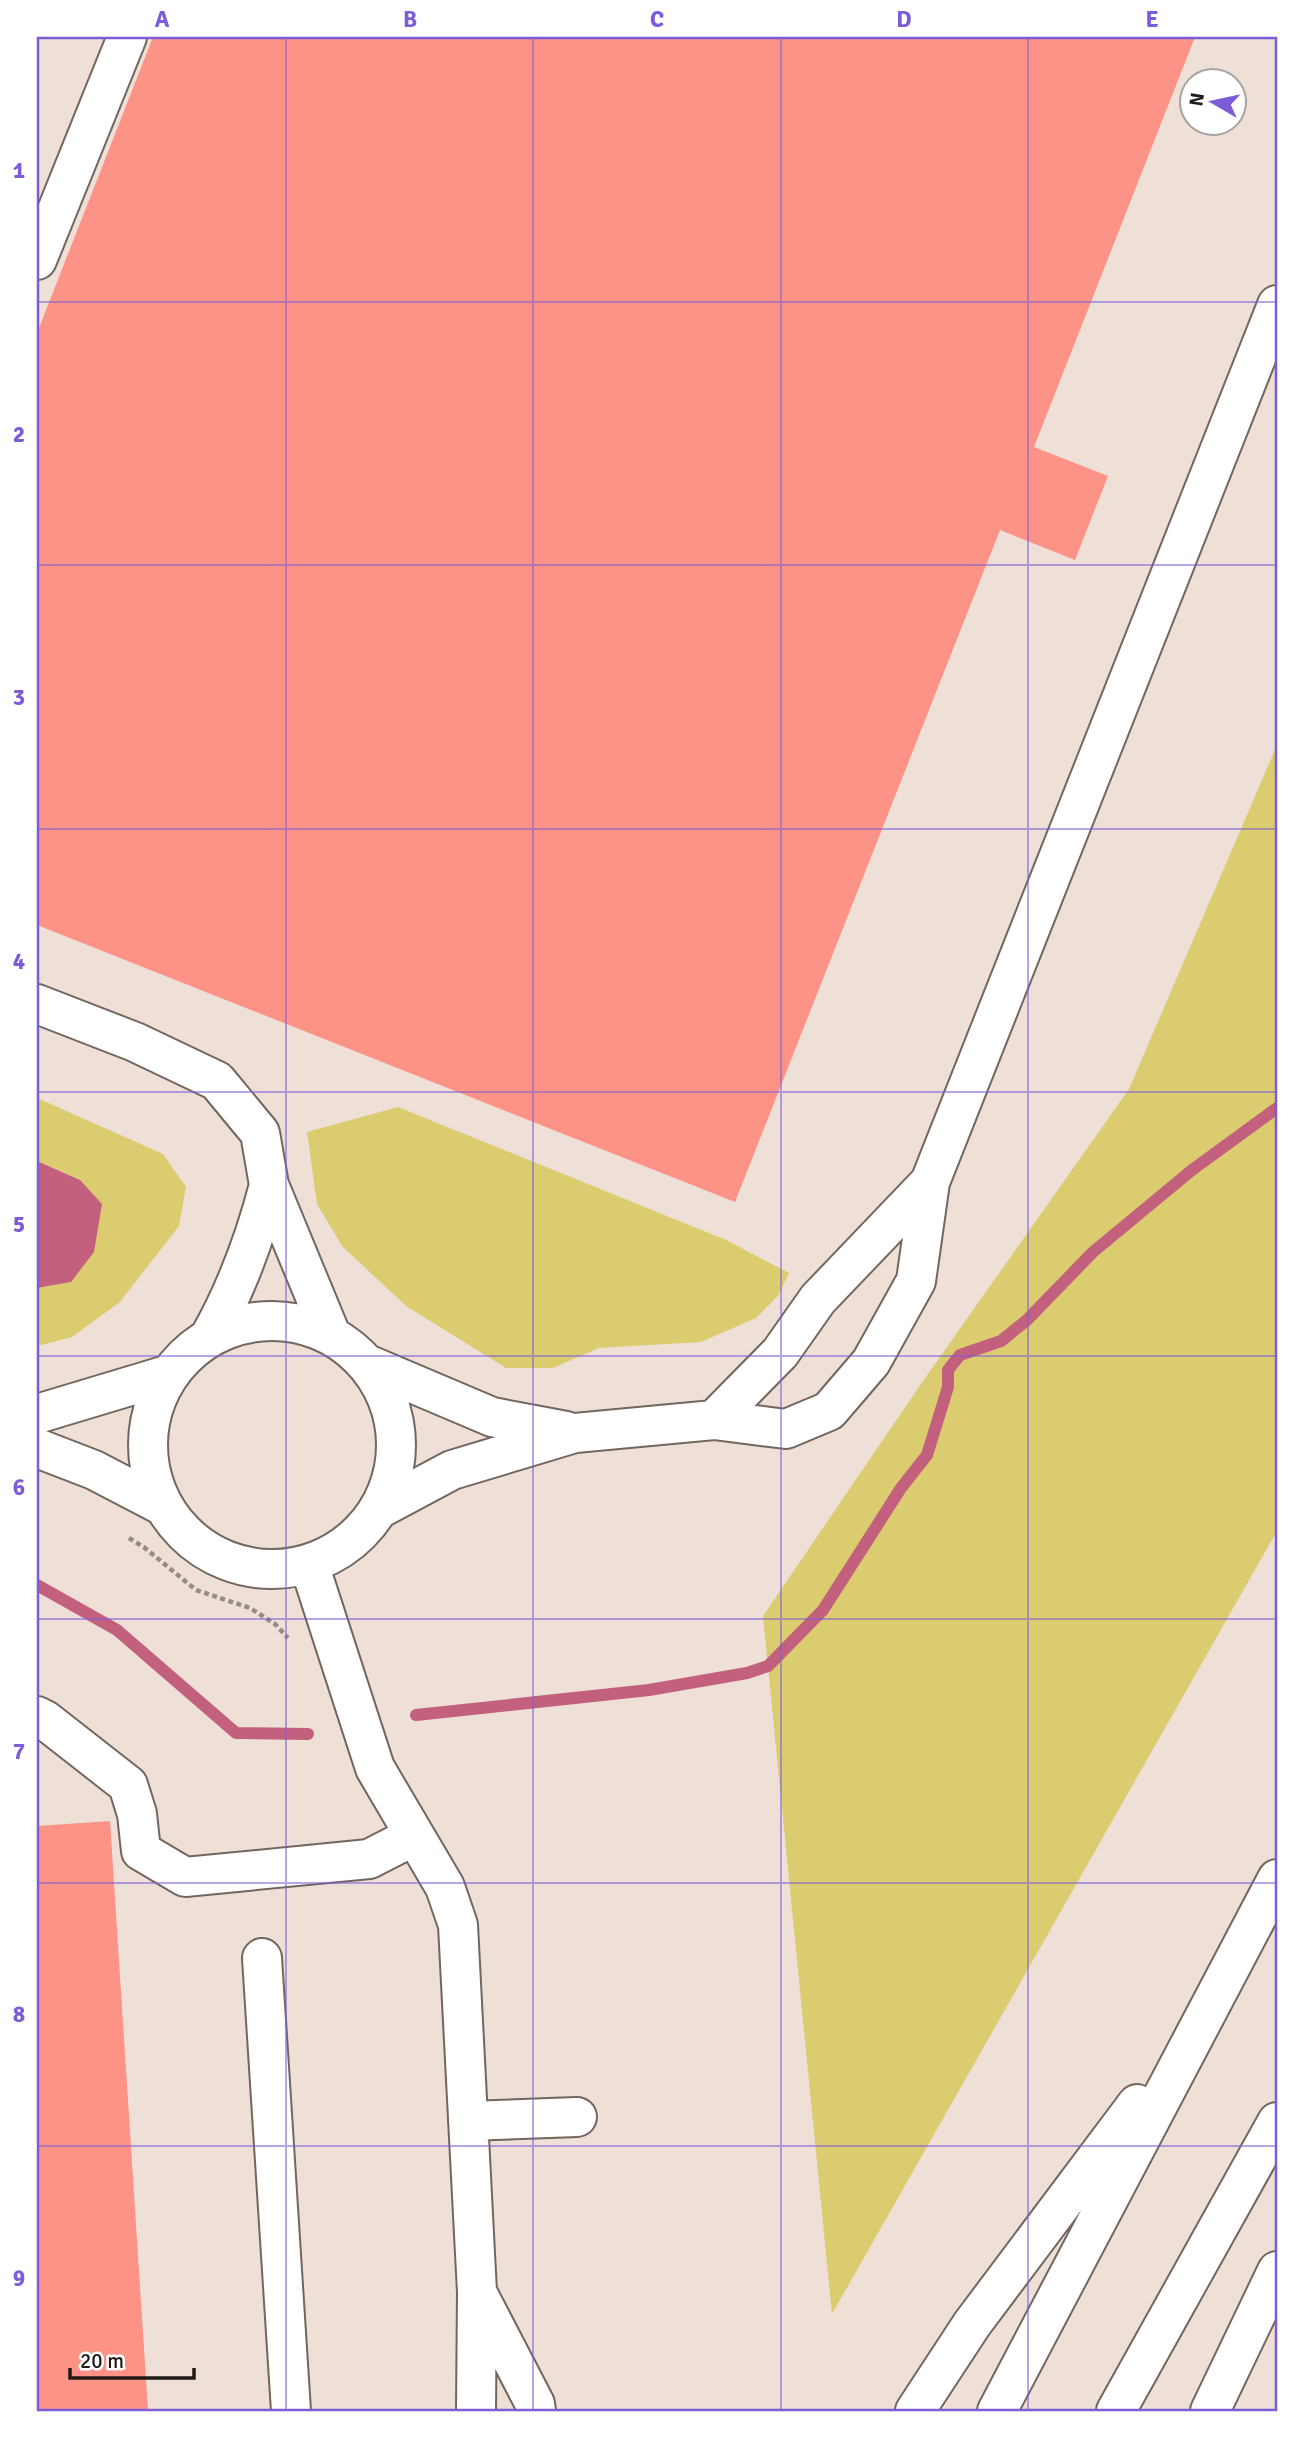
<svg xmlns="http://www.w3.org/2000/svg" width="1314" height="2448" viewBox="0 0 1314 2448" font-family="Signika,sans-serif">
<rect width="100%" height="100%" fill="#eedfd7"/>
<!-- green -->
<path fill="#dccc70" d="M1277,745v786l-445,783 -69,-698 160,-235 206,-292z
M37,1098l126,56 23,33 -7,39 -59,76 -48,35 -35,9v-58l34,-6 9,-102 -43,-19z
M398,1107l328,133 63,33 -11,23 -22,22 -55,24 -102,6 -46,20h-47l-100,-62 -64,-60 -25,-42 -10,-72z"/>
<!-- water -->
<path fill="#c3607d" d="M37,1161l43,19 22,24 -8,48 -23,30 -34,6z"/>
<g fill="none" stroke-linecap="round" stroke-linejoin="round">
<!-- stream -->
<path stroke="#c3607d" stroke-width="12" d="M37,1585l80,45 119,103 72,1
M416,1715l233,-25 98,-17 21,-7 55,-56 78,-122 26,-33 21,-68v-17l12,-15 41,-14 26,-21 66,-68 99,-82 85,-62"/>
</g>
<!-- building -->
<path fill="#fd9387" d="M153,37h1042l-161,410 74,29 -33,84 -75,-30 -265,672 -698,-277v-592z
M110,1821l38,590h-111v-585z"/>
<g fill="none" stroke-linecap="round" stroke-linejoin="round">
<!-- minor casing -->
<g stroke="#73665f" stroke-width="42">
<path id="minor" d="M37,260l90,-223
M37,1004l98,38 82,39 43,52 9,52 62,150
M148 1445a124 124 0 1 1 248 0a124 124 0 1 1-248 0Z
M210,1336c27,-48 45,-97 59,-151
M367,1364l125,53 74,14
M37,1414l133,-40
M714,1420l66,-67 38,-54 112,-117
M37,1448l57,22 69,36
M379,1509l73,-39 123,-37 139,-13 72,9 43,-18 42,-49 45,-81 14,-99 347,-877
M309,1564l66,204 70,119 13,38 19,367 -1,119
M37,1716l8,4 83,65 9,29 4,37 44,26 184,-18 45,-23
M262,1958l29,453
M468,2121l109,-4
M479,2296l56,108 1,7"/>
</g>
<!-- highway casing -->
<g stroke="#73665f" stroke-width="42">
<path id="highway" d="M915,2411l57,-87 165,-220
M997,2411l280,-532
M1116,2411l161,-289
M1210,2411l67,-140"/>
</g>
<!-- path -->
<path stroke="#968c86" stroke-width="4.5" stroke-dasharray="5 3.5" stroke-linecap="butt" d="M129,1538l16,10 51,42 54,18 25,16 13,14"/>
<!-- minor -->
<use href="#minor" stroke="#fff" stroke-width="38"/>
<!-- highway -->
<use href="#highway" stroke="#fff" stroke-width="38"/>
</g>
<!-- grid -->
<path fill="none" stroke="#7c5cd7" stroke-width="2" stroke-opacity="0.55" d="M286,37v2374M533,37v2374M781,37v2374M1028,37v2374M37,302h1240M37,565h1240M37,829h1240M37,1092h1240M37,1356h1240M37,1619h1240M37,1883h1240M37,2146h1240"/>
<!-- border -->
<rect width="1314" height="2448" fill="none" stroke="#ffffff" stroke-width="77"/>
<!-- north arrow -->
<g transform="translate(1213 102) rotate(279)"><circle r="33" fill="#ffffff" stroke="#a6a4a3" stroke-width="2"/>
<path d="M0-5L12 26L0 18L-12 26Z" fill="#7c5cd7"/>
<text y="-10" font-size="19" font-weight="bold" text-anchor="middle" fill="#201b18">N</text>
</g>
<!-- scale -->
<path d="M70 2368v10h124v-10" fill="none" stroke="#201b18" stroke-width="3.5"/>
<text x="80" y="2368" font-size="21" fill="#201b18" stroke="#ffffff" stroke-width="5" paint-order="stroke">20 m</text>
<rect x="38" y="38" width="1238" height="2372" fill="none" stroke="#7c5cd7" stroke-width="2.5"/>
<g font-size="23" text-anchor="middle" font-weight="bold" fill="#7c5cd7">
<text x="162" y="27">A</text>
<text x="410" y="27">B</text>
<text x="657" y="27">C</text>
<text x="904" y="27">D</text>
<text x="1152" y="27">E</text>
<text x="19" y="178">1</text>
<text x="19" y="442">2</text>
<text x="19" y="705">3</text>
<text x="19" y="969">4</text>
<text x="19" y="1232">5</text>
<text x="19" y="1495">6</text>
<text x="19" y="1759">7</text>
<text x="19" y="2022">8</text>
<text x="19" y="2286">9</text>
</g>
</svg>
